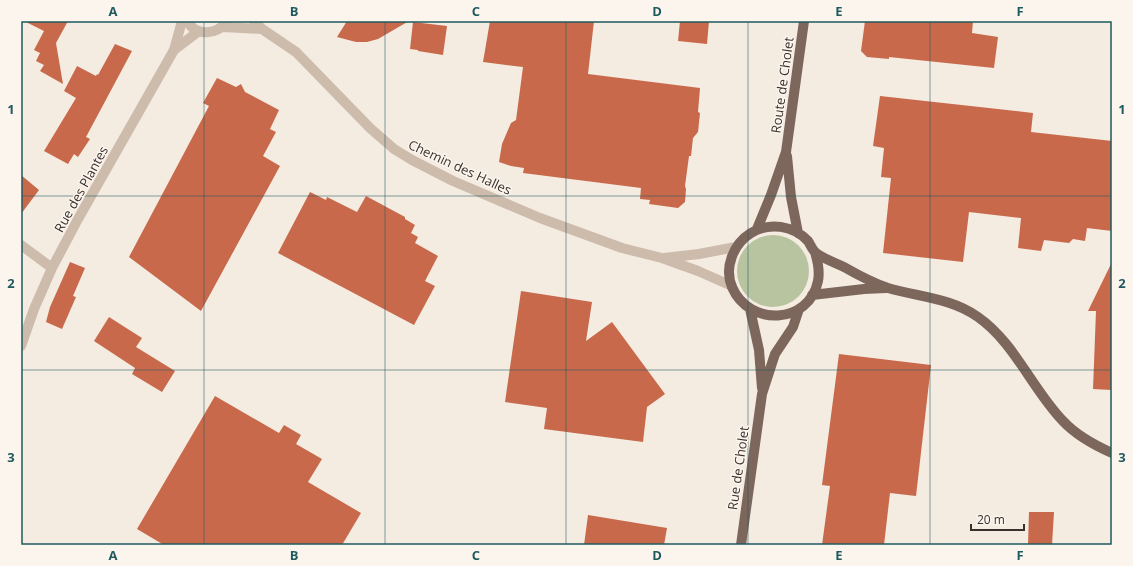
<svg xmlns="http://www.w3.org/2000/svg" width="1133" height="566" viewBox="0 0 1133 566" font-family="'Open Sans',sans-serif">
<rect width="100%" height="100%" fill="#f4ebe1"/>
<!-- green -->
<path fill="#b8c4a0" d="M737 271a36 36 0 1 1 72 0a36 36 0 1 1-72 0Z"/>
<!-- building -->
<path fill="#c8694b" d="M24,21h44l-12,22 7,41 -23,-13 4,-6 -8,-4 4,-8 -6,-3 10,-19z
M347,21h62l-31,18 -11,3h-11l-19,-5z
M490,21h104l-6,53 112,14 -2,24 2,1 -2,19 -5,6 -2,18h-2l-4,30 1,3 -1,13 -7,6 -29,-4 1,-4 -10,-1 1,-11 -118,-15 1,-5 -13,-2 -12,-4 3,-18 9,-21 5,-3 7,-53 -40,-5z
M680,21h29l-2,23 -29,-3z
M865,21h108l-1,12 26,4 -4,31 -105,-11v2l-22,-2 -6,-6z
M413,22l34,4 -4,29 -25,-4v-1l-8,-1z
M115,44l17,7 -46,86 4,2 -12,18 -4,-3 -6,10 -24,-13 32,-53 -12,-7 13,-25 19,10 1,-2 1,1z
M217,78l19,9 5,-3 4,8 34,18 -9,19 6,3 -13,24 17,10 -79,145 -72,-54 80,-151 -6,-3z
M880,96l153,17 -2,19 81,9v90l-25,-3 -2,13 -12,-2 -4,4 -25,-3 -3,11 -23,-3 3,-30 -52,-6 -6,50 -80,-9 8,-75 -10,-1 3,-29 -11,-2z
M21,175l18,15 -18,24z
M310,192l16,8 1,-3 30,15 9,-16 39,21v2l10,6 -4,8 7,4 -3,6 23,13 -13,25 10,5 -21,39 -136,-72z
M70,262l15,6 -12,28 3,1 -14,32 -16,-7 4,-15z
M1112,262v128l-19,-1 3,-78h-8z
M521,291l71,11 -6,39 26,-19 53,72 -18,13 -4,35 -99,-13 3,-21 -42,-6z
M109,317l33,21 -6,9 39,24 -13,21 -30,-18 3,-6 -41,-27z
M839,354l92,11 -15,131 -26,-3 -6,52h-62l8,-59 -8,-1z
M215,396l64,37 5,-8 17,10 -5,9 26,15 -14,23 53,31 -19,32h-178l-27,-16z
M1029,512h25l-2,33h-24z
M588,515l79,13 -3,17h-80z"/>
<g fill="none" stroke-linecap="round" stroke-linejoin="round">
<!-- minor -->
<path stroke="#cdbbac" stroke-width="10" d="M187,21c10,17 30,13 41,0
M254,21l8,8 34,23 74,76 24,21 18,11 41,21 87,37 82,30 40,10 36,13 34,15
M223,27l39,2
M174,50l25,-19
M21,245l31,23
M664,258l35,-4 37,-7
M21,346l13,-37 18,-41 26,-49 96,-169 8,-29"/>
<!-- major -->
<path stroke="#7d675c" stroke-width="10" d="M787,156l4,41 7,36
M757,229l14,-34 15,-43 18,-131
M815,252c3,10 5,19 3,29 -9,44 -69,46 -86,6 -8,-19 1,-43 19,-54 18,-11 42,-8 57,8 2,3 4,8 7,11 6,6 21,11 29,15 14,8 29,16 44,21 31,9 63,10 90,29 37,26 54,72 85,104 13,14 31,24 49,32
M812,295l52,-6 22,-1
M750,309l9,41 3,38
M741,545l21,-151 13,-40 18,-27 6,-18"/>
</g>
<!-- grid -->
<path fill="none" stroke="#1f5a5e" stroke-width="1" stroke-opacity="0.55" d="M204,21v524M385,21v524M566,21v524M748,21v524M930,21v524M21,196h1091M21,370h1091"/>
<g text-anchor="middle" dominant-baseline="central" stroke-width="3" stroke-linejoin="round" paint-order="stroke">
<!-- street labels -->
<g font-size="13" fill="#3b302b" stroke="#fbf5ee">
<text transform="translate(782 85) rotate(-82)">Route de Cholet</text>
<text transform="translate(460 167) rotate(25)">Chemin des Halles</text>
<text transform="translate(81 189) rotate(-61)">Rue des Plantes</text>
<text transform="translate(738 468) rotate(-82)">Rue de Cholet</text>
</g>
</g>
<!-- border -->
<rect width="1133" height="566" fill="none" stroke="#fbf5ee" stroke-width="44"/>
<!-- scale -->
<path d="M971 524v6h53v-6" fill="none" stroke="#3b302b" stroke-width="2"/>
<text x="977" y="524" font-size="12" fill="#3b302b" stroke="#fbf5ee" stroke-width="3" paint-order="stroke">20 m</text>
<rect x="22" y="22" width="1089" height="522" fill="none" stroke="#1f5a5e" stroke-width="1.5"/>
<g font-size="13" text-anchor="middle" font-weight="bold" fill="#1f5a5e">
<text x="113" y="16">A</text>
<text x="294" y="16">B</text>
<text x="476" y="16">C</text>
<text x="657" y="16">D</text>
<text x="839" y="16">E</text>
<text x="1020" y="16">F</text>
<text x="11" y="114">1</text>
<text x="1122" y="114">1</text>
<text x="11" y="288">2</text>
<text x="1122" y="288">2</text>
<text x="11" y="462">3</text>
<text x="1122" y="462">3</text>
<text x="113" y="560">A</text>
<text x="294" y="560">B</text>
<text x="476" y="560">C</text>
<text x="657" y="560">D</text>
<text x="839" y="560">E</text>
<text x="1020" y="560">F</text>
</g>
</svg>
